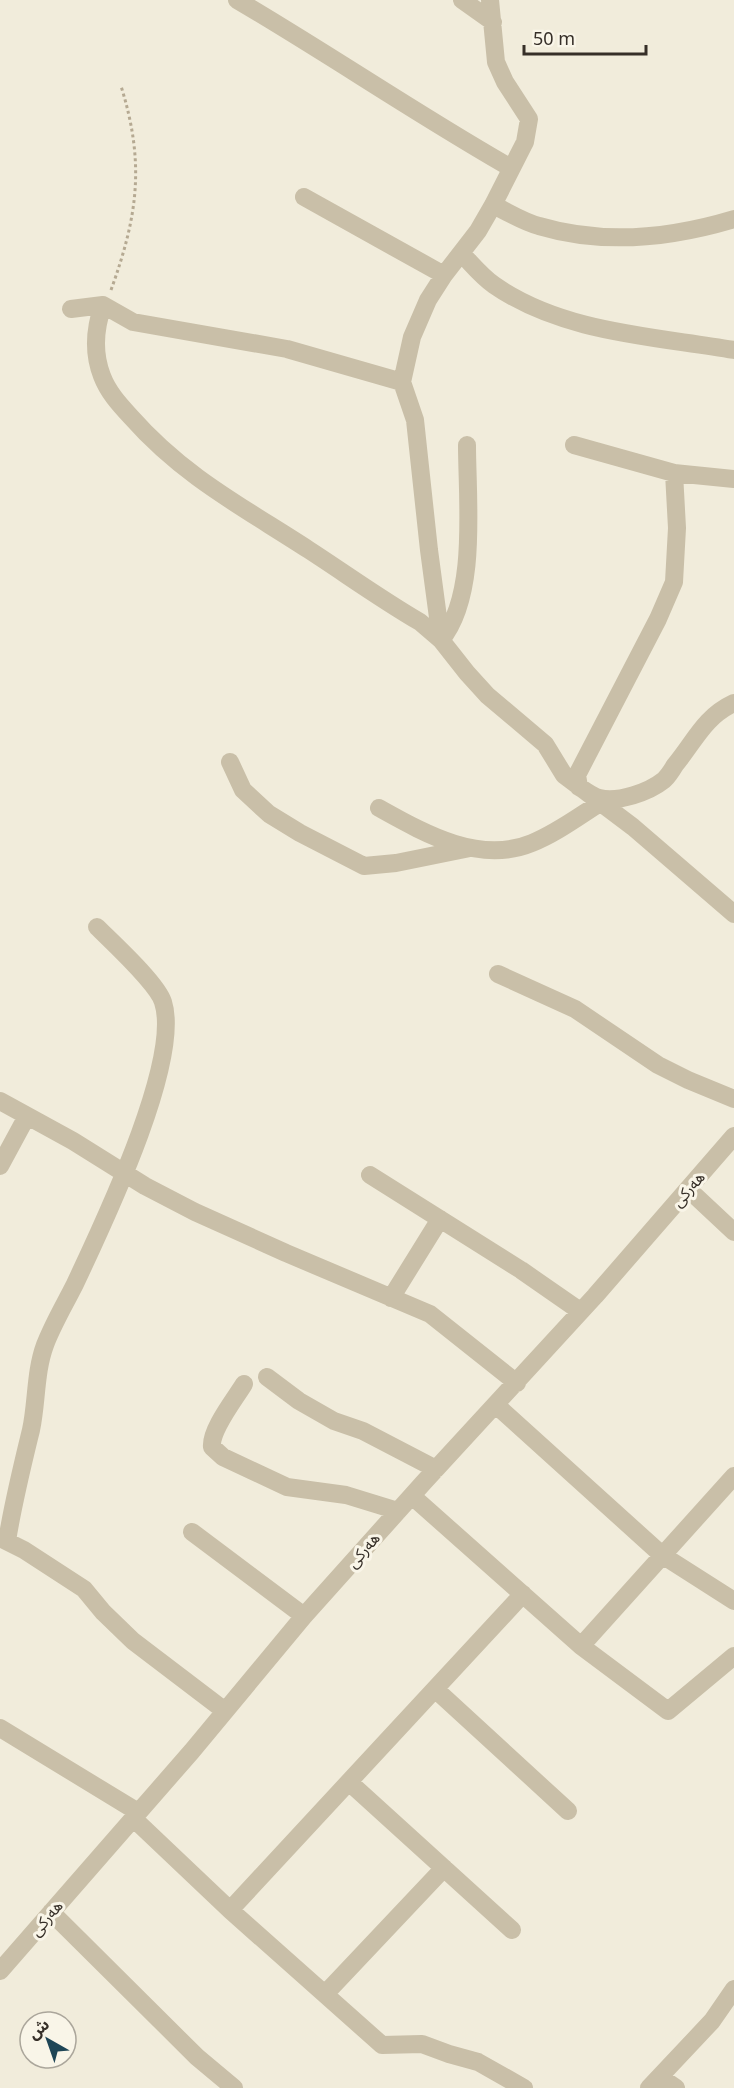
<svg xmlns="http://www.w3.org/2000/svg" width="734" height="2088" viewBox="0 0 734 2088" font-family="'Noto Sans','Noto Sans Arabic',sans-serif">
<rect width="100%" height="100%" fill="#f1ecdb"/>
<g fill="none" stroke-linecap="round" stroke-linejoin="round">
<!-- path -->
<path stroke="#b5a992" stroke-width="3" stroke-dasharray="3 3" stroke-linecap="butt" d="M111,290c27,-75 34,-127 10,-204"/>
<!-- minor -->
<path stroke="#c9bfa8" stroke-width="18" d="M237,0c92,54 181,115 274,168
M462,0l31,22
M304,197l140,78
M493,205c15,7 30,17 46,21 64,19 132,12 195,-7
M461,253c10,10 20,23 33,32 69,48 159,51 240,65
M103,305c-8,23 -10,48 -1,71 6,16 17,28 29,41 53,60 112,90 178,133 37,24 73,50 111,72l21,18 26,33 20,22 58,49 19,31 69,52 101,87
M71,309l32,-4 30,17 154,27 115,33
M574,445l100,28 60,6
M674,473l3,55 -3,54 -16,37 -81,156 2,12c6,3 13,9 20,11 19,5 50,-6 65,-18 4,-4 8,-10 11,-15 20,-24 29,-48 59,-62
M441,640l-12,-90 -14,-130 -13,-38 10,-45 16,-37 16,-25 34,-44 15,-26 32,-63 4,-23 -24,-37 -9,-20 -6,-62
M441,640c37,-45 26,-139 26,-195
M230,762l13,28 26,24 31,19 64,33 32,-3 74,-15
M379,808c45,25 100,57 153,35 23,-9 46,-26 68,-40
M498,974l77,35 83,56 30,15 46,19
M0,1101l73,40 72,45 50,26 91,41 144,61 87,69
M0,1166l27,-50
M370,1175l151,95 59,41
M688,1189l46,43
M391,1298l49,-79
M267,1377l32,24 35,20 29,10 73,38
M244,1384c-9,15 -34,46 -32,63l11,10 64,30 59,8 52,16
M496,1405l166,150 72,46
M412,1496l169,150 87,65 66,-55
M192,1532l112,84
M0,1538l24,12 60,39 19,23 30,29 92,70
M7,1541c6,-38 15,-74 24,-111 6,-28 4,-58 14,-85 8,-21 20,-41 30,-61 27,-58 107,-223 88,-282 -6,-19 -50,-59 -66,-75
M581,1646l153,-170
M435,1689l133,122
M0,1728l138,84
M349,1782l163,148
M133,1818l97,92 152,135 40,-1 27,10 29,8 46,26
M230,1910l293,-316
M51,1912l146,145 37,31
M0,1971l192,-220 112,-135 120,-134 171,-186 139,-160
M325,1994l119,-126
M660,2077l16,11
M649,2088l63,-67 22,-32"/>
</g>
<g text-anchor="middle" dominant-baseline="central" stroke-width="6" stroke-linejoin="round" paint-order="stroke">
<!-- street labels -->
<g font-size="16" fill="#362f28" stroke="#f9f5e8">
<text transform="translate(688 1189) rotate(-49)">هەرکی</text>
<text transform="translate(363 1550) rotate(-49)">هەرکی</text>
<text transform="translate(46 1918) rotate(-50)">هەرکی</text>
</g>
</g>
<!-- north arrow -->
<g transform="translate(48 2040) rotate(320)"><circle r="28" fill="#f9f5e8" stroke="#aba69b" stroke-width="1.5"/>
<path d="M0-4.5L10 22L0 15L-10 22Z" fill="#1e4556"/>
<text y="-9" font-size="16" font-weight="bold" text-anchor="middle" fill="#362f28">ش</text>
</g>
<!-- scale -->
<path d="M524 45v9h122v-9" fill="none" stroke="#362f28" stroke-width="3"/>
<text x="533" y="45" font-size="18" fill="#362f28" stroke="#f9f5e8" stroke-width="4.5" paint-order="stroke">50 m</text>
</svg>
